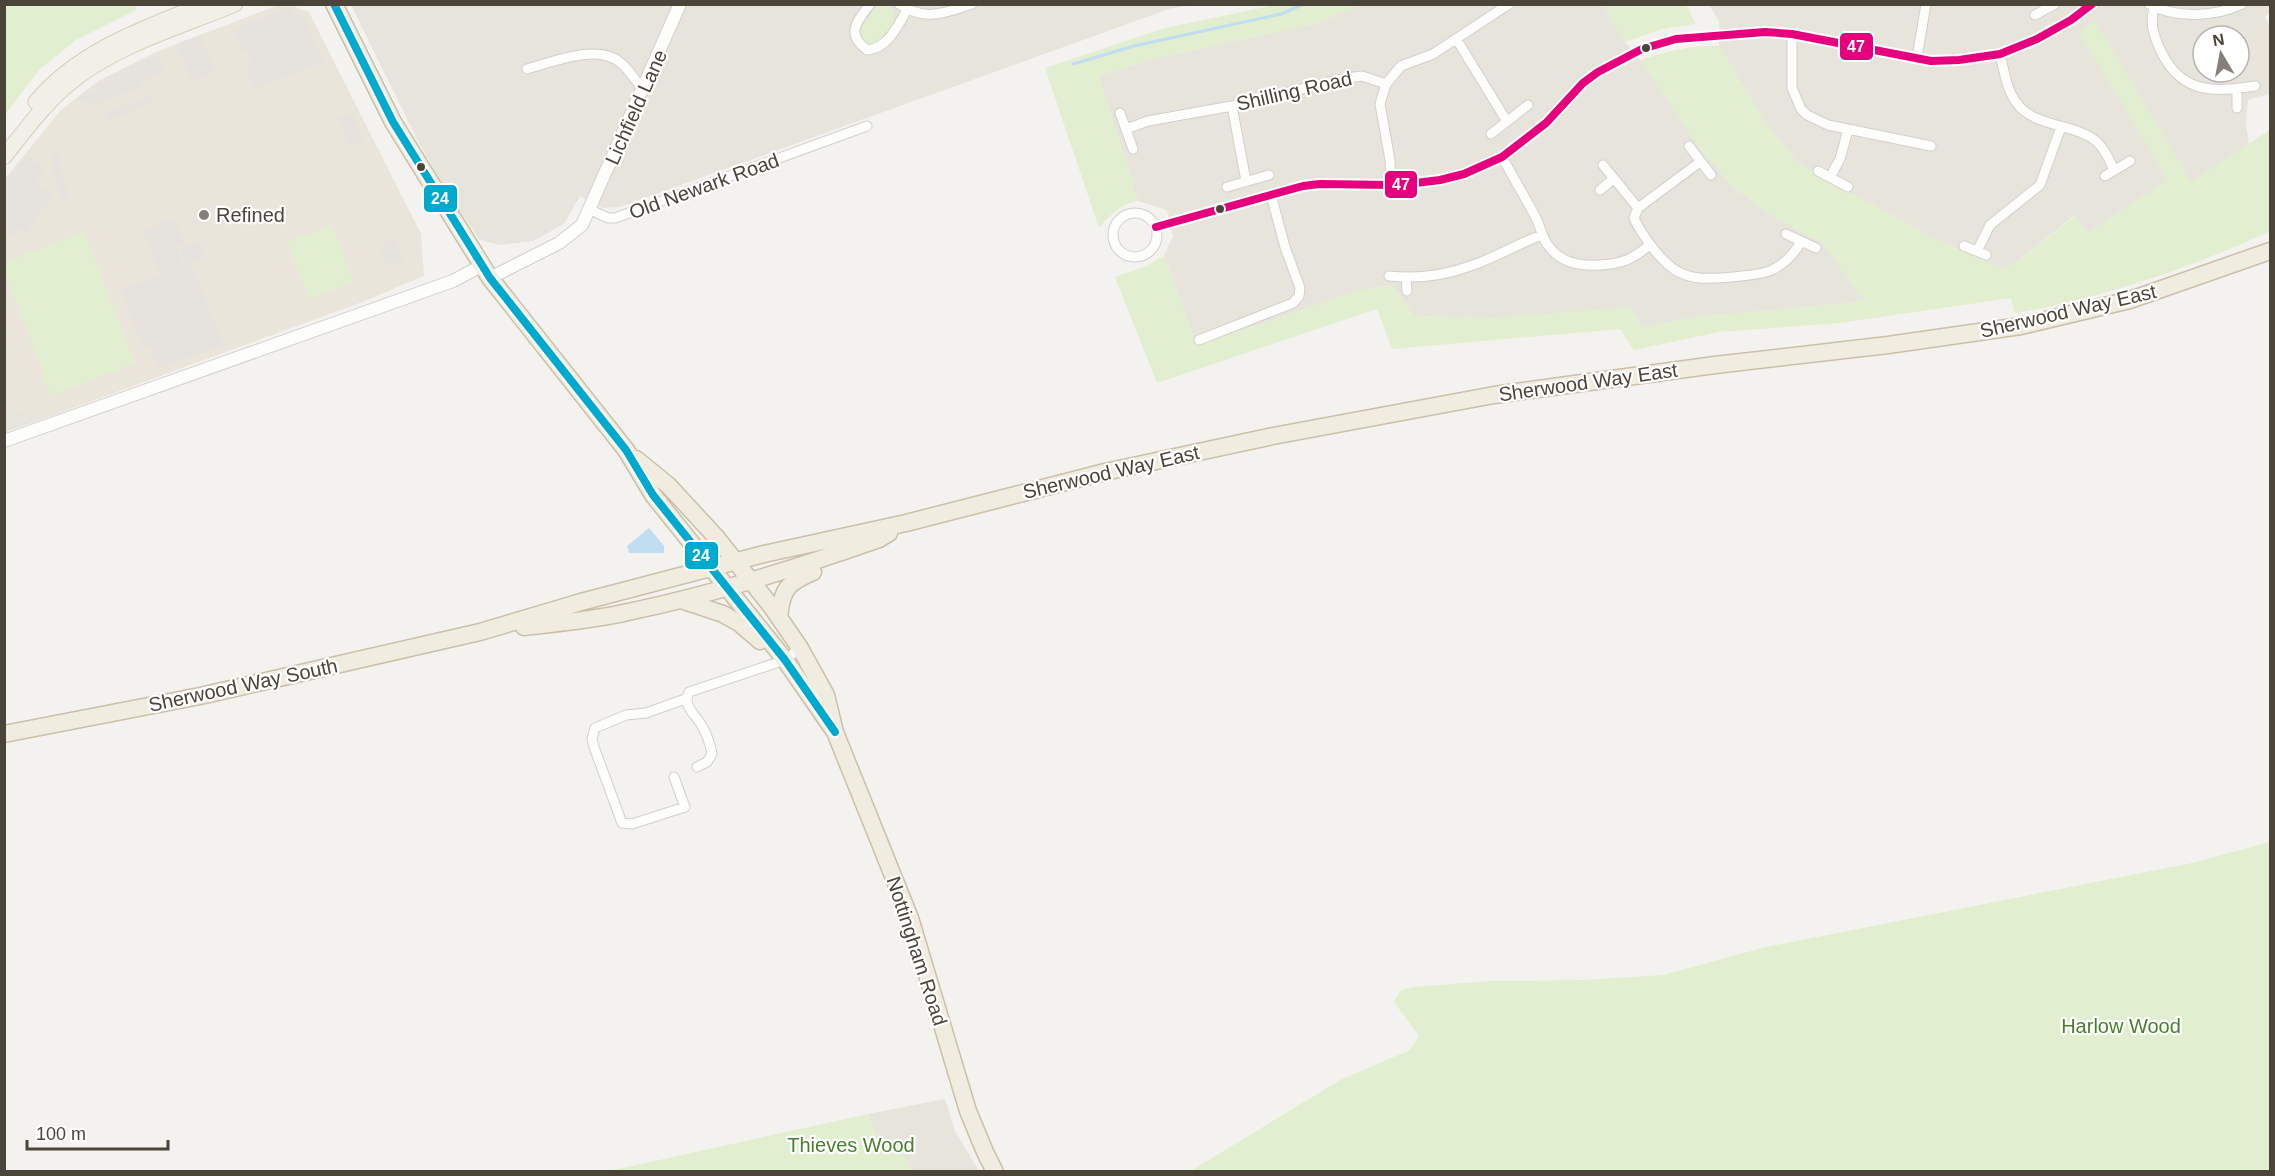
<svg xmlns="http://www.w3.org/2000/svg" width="2275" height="1176" viewBox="0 0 2275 1176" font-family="Helvetica,sans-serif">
<rect width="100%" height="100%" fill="#f4f2ee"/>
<!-- residential -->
<path fill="#e7e4dc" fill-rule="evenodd" d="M351,5h840l-22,4 -549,198 -17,1 -23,-12 -16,28 -31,17 -33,4 -20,-5 -31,-44 -32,-57z
M1360,5h243l22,37 16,18 58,87 35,41 39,28 50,27 42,58 -175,17 -46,10 -151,-10 -79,-2 -21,-31 -36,6 -160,55 -33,-90 9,-20 -6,-26 -29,-9 -39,-125 53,-17 165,-36z
M1709,5h561v7l-5,5 5,10v67l-22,6 -2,22 3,22 -58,39 -96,-161 -15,11 89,147 -81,53 -13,-18 -69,55 -73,-32 -135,-75 -32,-39 -47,-78v-25zM2203,36h36v36h-36z
M5,406l41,12 -41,14z
M945,1099l10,32 24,40h-69l-13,-33 -18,7 -11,-31z"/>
<!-- education -->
<path fill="#eae5da" d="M278,5h13l18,7 112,222 3,42 -67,28 -311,114 -41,-12 -1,-226 57,-70 37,-29 58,-29z"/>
<!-- green -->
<path fill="#e1eecf" d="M1280,4l80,1 -43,18 -165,36 -53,17 39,125c-18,3 -28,14 -39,27l-54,-160 120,-40z
M5,5h130l1,5 -60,30 -37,30 -34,45z
M878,5h12c12,13 -6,41 -24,39l-4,-5 -2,-11z
M1603,5h83l10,19 -34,5 -37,13z
M2095,21l96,161 79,-52v101c-60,28 -120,50 -185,67 -23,6 -47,12 -71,15l-3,-15 -171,25 -121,9 -85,18 -14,-21 -228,20 -15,-40 -220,74 -42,-106 29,-10 20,-11 33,90 160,-55 36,-6 21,31 79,2 137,-11 14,21 46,-10 174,-17 -41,-58 -50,-27 -39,-28 -35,-41 -58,-87c26,-9 50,-15 78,-14l47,78 32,39 135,75 73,32 70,-55 12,18 80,-53 -89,-148z
M332,225l21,57 -44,17 -22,-57z
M84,232l51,131 -83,33 -47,-123v-10z
M2270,842v329h-1079l149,-91 70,-30 9,-14 -25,-34 7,-12 13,-3 76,-6 95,-1 78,-5 103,-28 426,-84z
M868,1114l11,31 18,-7 13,33h-301z"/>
<!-- parking -->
<path fill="#e6e3df" d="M291,7l3,8 9,-3 20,50 -69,27 -7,-17 3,-2 -2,-3 5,-3 -6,-14 -5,2 -9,-22z
M200,35l16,37 -25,10 -15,-38z
M158,55l7,17 -23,9 1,5 -53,21 -3,-6 -5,2 -3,-6 16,-7 -1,-3 14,-6 -1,-4 13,-5v-2z
M149,96l3,7 -44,18 -3,-8z
M353,112l11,30 -14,6 -12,-31z
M58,153l6,31 6,13 -6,4 -7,-15 -6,-30z
M26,155l19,14 -10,14 19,12 -28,38 -7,-5 -7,10 -7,-5v-50z
M174,218l10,25 -8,4 8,20 8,-3 31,81 -65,24 -9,-24 -6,2 -22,-57 39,-15 -17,-45z
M395,239l8,23 -15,6 -9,-23z
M200,241l6,16 -20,8 -7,-16z"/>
<!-- water -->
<path fill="#c0ddf1" d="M649,528l15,18v7h-35l-2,-7z"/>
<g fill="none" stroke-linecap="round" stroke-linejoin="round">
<!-- stream -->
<path stroke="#c0ddf1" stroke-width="3" d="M1073,64l61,-18 147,-32 23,-10"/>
<!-- minor casing -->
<g stroke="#d2d0cb" stroke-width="11">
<path id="minor" d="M870,4c-13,18 -25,29 -3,46 21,-2 30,-23 40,-40
M899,4c26,18 46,9 73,0
M2149,4c27,15 66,13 93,0
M2154,7c-4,16 -1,26 5,40 20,46 51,46 96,39
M2035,15l20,-11
M1792,34v54l9,21 6,6 21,10 103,21
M1457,40l49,80
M2000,54c4,16 6,34 16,48 17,26 60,21 81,40 8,7 13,19 17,28
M1917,57l9,-53
M527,69c26,-7 72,-27 95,-5 8,7 14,17 21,26
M1386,84l15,-18 32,-12 76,-50
M1386,84l-6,20 10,56 1,25
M2237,89v19
M1232,106l14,75
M1120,113l13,36
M1126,129l22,-8 84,-15 114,-28 16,-2 24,8
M1491,134l37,-29
M1689,146l22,29
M1502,157c11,20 23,40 34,61 4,8 6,18 11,26 13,19 31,22 53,21 23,-1 32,-6 50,-20
M1603,165l35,43
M1818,171l30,16
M2105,176l25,-15
M1830,177l10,-18 8,-29
M1227,187l42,-12
M1600,190l13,-11
M1638,208l-4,10c7,16 28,45 43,53 6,4 15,6 22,7 15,1 60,-2 73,-8 12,-6 22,-16 29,-28
M1638,208l62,-46
M591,210l17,8h7l252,-92
M1113 235a22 22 0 1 1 44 0a22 22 0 1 1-44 0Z
M1156,227l147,-41 17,-2 71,1 25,-2 24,-3 24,-6 38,-17 44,-34 37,-40 15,-11 44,-23 34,-10 89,-7 27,2 139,27 28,-1 41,-6 37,-15 34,-19 21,-16
M1786,234l30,14
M1964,246l22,9
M1977,251l13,-26 50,-40 21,-58
M1389,276c28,3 58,-1 84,-11 24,-8 46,-22 69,-30
M1406,278l1,13
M1199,340l94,-37 6,-7 1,-8 -15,-41 -14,-52
M697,767l10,-5 5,-8c-2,-10 -5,-20 -10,-28 -7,-13 -20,-19 -13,-34l96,-32 15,-12
M674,777l11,30 -53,17 -10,-1 -28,-76 -2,-8 3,-11 31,-13 20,-2 39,-14"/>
</g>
<!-- tertiary casing -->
<g stroke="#d2d0cb" stroke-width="14">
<path id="tertiary" d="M490,278l69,-35 23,-18 98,-221
M4,441l449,-160 28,-15"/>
</g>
<!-- primary casing -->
<g stroke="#d6cebb" stroke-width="17">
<path id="primary" d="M36,102c42,-51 109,-74 169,-98
M4,157c22,-28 43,-57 72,-79 46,-35 106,-52 159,-74"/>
</g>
<!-- trunk casing -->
<g stroke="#ccbfa9" stroke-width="19">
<path id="trunk" d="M334,4l59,118 97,156 136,172 27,45 132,165 50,72
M636,459l32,26 48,52 55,69 29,42 26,47 9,37 75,186 58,193 17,41 10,20
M681,600l42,14 16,9 21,18
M779,617c3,-28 8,-34 34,-45
M524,627c34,-4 70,-7 104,-15 86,-18 169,-44 251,-73l10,-6
M4,734l196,-38 280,-64 101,-30 183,-48 142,-31 199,-51 168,-36 221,-41 221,-30 173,-20 133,-19 109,-26 140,-49"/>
</g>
<!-- minor -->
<use href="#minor" stroke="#fdfdfc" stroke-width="9"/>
<!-- tertiary -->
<use href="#tertiary" stroke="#fdfdfc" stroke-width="12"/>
<!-- primary -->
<use href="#primary" stroke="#f2efe6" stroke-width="15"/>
<!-- trunk -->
<use href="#trunk" stroke="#f0ece0" stroke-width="16"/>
<!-- bus-1 casing -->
<g stroke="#fff" stroke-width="12">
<path id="bus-1" d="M1156,227l147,-41 17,-2 71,1 25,-2 24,-3 24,-6 38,-17 44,-34 37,-40 15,-11 44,-23 34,-10 89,-7 27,2 139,27 28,-1 41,-6 37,-15 34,-19 21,-16"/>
</g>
<!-- bus-2 casing -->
<g stroke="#fff" stroke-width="12">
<path id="bus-2" d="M334,4l59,118 97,156 136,172 27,45 132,165 50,72"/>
</g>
<!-- bus-1 -->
<use href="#bus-1" stroke="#e5007d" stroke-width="8"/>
<!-- bus-2 -->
<use href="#bus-2" stroke="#00a9ce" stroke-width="8"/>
</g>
<!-- markers -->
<g fill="#4b4439" stroke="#fff" stroke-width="2">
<circle cx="1646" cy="48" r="5"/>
<circle cx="421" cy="167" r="5"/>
<circle cx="1220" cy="209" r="5"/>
</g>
<circle fill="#868178" stroke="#fff" stroke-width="2" cx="204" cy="215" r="6"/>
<g text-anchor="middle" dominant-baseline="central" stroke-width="4.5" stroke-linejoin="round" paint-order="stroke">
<!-- street labels -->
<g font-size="20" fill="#4b4439" stroke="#fff">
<text transform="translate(1294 91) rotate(-13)">Shilling Road</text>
<text transform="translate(636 107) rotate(-66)">Lichfield Lane</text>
<text transform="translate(704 186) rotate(-20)">Old Newark Road</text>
<text transform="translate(2068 311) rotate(-13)">Sherwood Way East</text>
<text transform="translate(1588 382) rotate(-8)">Sherwood Way East</text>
<text transform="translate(1111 472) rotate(-13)">Sherwood Way East</text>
<text transform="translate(243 685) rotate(-12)">Sherwood Way South</text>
<text transform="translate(917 951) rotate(72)">Nottingham Road</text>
</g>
<!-- poi labels -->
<g font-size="20" fill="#4b4439" stroke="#fff" text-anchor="start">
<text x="216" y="215">Refined</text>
</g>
<!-- park labels -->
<g font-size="20" fill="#4a7f2a" stroke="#fff">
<text x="2121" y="1026">Harlow Wood</text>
<text x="851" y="1145">Thieves Wood</text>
</g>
</g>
<g stroke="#fff" stroke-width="2">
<rect x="1839" y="32" width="35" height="29" rx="6" fill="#e5007d"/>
<rect x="1384" y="170" width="34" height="29" rx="6" fill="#e5007d"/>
<rect x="423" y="184" width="35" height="29" rx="6" fill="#00a9ce"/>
<rect x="684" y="541" width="35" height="29" rx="6" fill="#00a9ce"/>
</g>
<g font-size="16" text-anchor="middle" font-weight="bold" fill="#fff">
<text x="1856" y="52">47</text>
<text x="1401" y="190">47</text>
<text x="440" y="204">24</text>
<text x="701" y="561">24</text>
</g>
<!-- border -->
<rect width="2275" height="1176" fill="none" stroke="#4b4439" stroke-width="12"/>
<!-- north arrow -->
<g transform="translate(2221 54) rotate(350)"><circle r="28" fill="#ffffff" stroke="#b7b4b0" stroke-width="1.5"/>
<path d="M0-4.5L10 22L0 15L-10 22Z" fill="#868178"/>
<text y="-9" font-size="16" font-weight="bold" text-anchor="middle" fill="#4b4439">N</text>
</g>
<!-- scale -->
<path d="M27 1140v9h141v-9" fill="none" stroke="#4b4439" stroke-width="3"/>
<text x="36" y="1140" font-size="18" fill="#4b4439" stroke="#ffffff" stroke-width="4.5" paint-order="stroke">100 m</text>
</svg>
